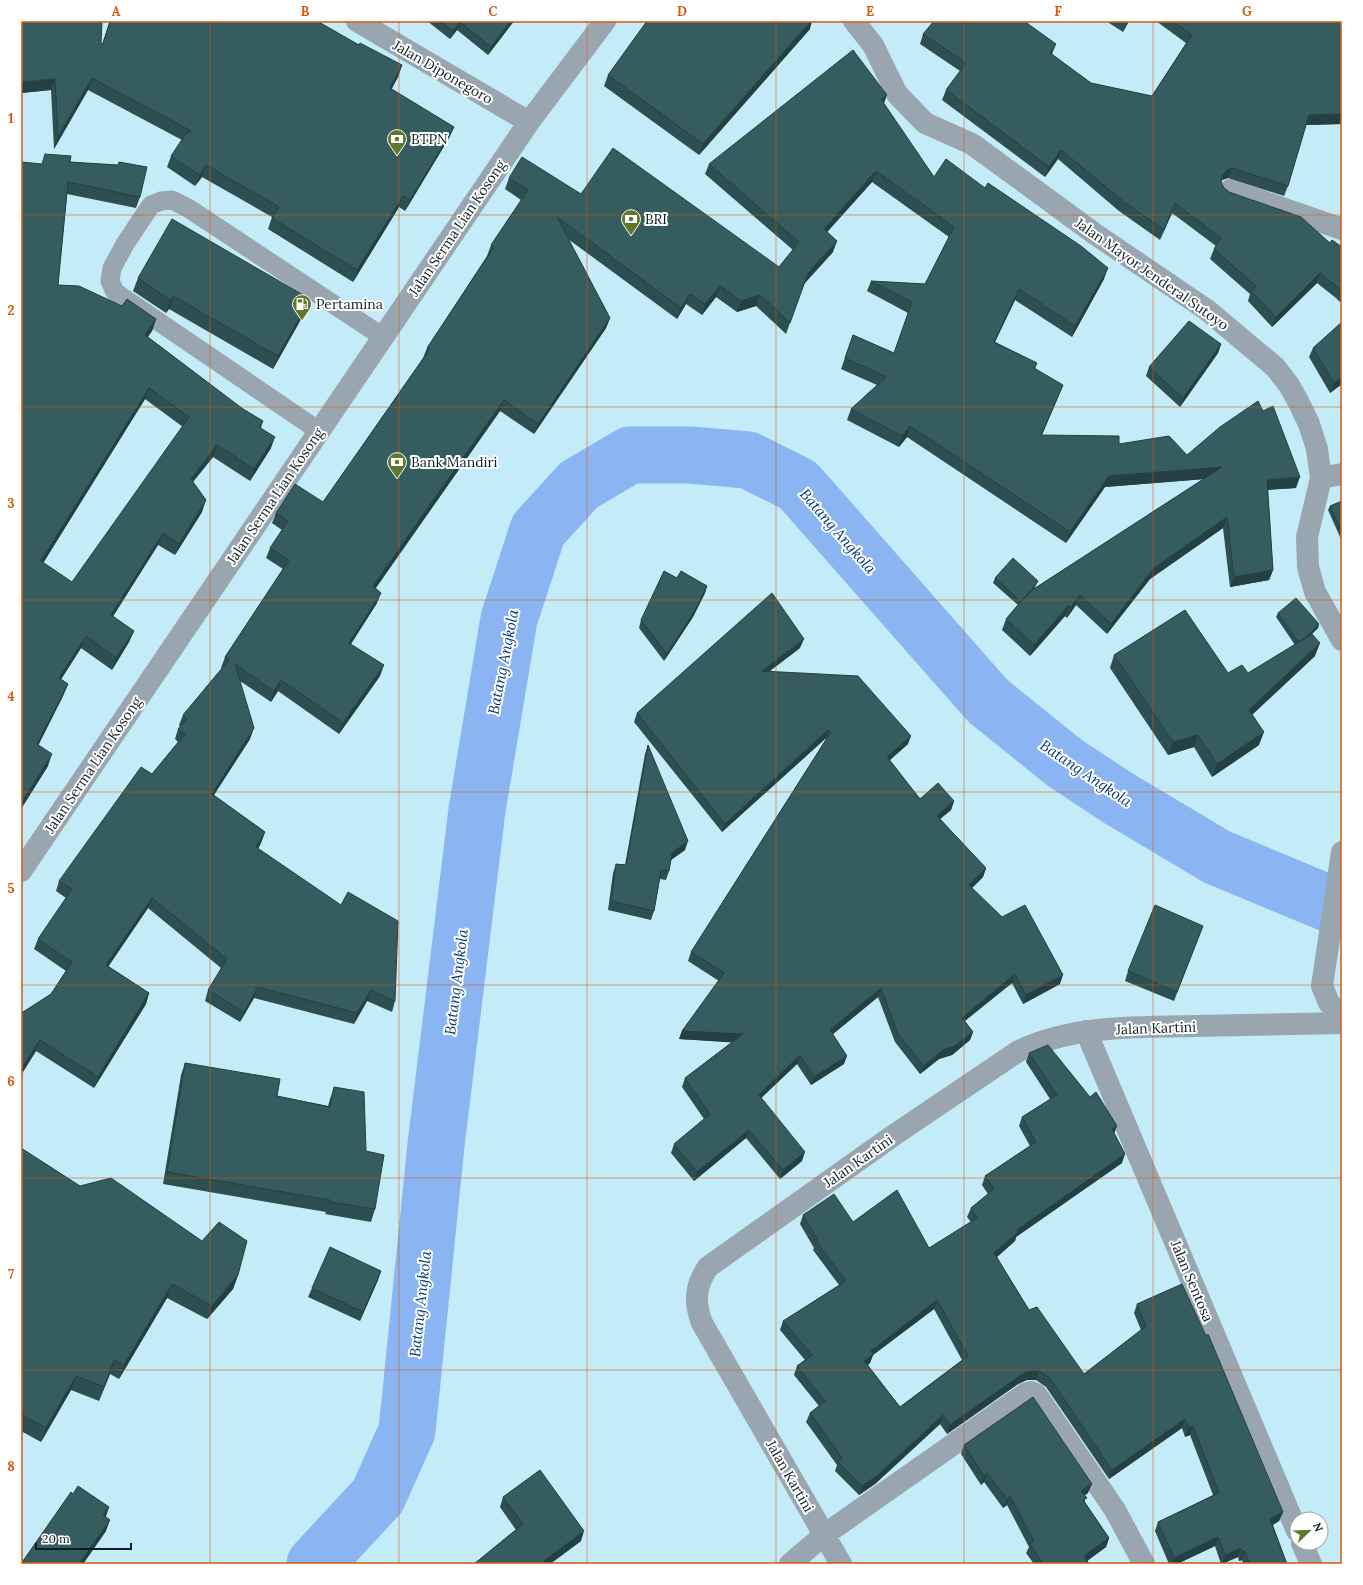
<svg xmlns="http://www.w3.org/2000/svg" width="1363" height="1585" viewBox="0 0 1363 1585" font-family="Lora,serif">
<rect width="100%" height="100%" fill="#c4ebf8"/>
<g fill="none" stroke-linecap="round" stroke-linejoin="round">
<!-- river -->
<path stroke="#8ab5f2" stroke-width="57" d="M315,1564l63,-68 29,-65 29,-286 41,-335 32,-191 29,-89 41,-45 51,-30h60l58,5 50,25 190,216 77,62 53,35 99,59 125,52"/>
<!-- service -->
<path stroke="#99a6af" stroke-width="19" d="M319,431l-204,-139 -5,-11 2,-13 13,-24 26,-39 10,-4 11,-1 16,8 195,129"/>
<!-- minor -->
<path stroke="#99a6af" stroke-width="22" d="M854,21l19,24 24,49 28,29 47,21 123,90 112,76 68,57 14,18 10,18 10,21 8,25 4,29 -14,59 1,30 7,25 27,48
M1230,190l112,39
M1321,478l21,-4
M1342,852l-20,134 7,17 13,12
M1086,1031l211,500
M1302,1543l9,21
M790,1564l34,-29 201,-141 6,-2 5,2 79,116 29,54
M841,1564l-139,-241c-8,-21 -7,-37 6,-56l186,-132 123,-83c54,-27 120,-25 179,-26 49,-1 97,-2 146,-3"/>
<!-- tertiary -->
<path stroke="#99a6af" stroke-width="22" d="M357,21l172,101
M21,871l508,-749 76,-101"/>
</g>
<!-- wall -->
<path fill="#2e4f51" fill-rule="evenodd" d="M110,21h207l42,24 43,20 -4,12 -7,12 63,38 -5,11 -44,73 -6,-4 -46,75 -85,-53 4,-12 -70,-40 -7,9 -28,-19 4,-11 11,-16 -94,-50 -34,59 -3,-59 -30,3 80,-49h1z
M427,21h87l-26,34 -31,-25 -7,9z
M1106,21h23l-6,11z
M1156,21h186v103l-36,1 -18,61 -4,10 -56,-18 -6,2 -1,2 3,6 5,4 101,51 12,4v57l-6,-6 -19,-15 -45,44 -24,-26 2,-7 -40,-35 4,-10 2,-3 -44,-33 -12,27 -41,-29 -61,-52 -13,18 -103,-77 4,-10 14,-19 -40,-27 3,-10 129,20 39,29 61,13 34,-53z
M810,29l-111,126 -95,-69 4,-11z
M884,104l50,73 170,102 -32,58 -57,-37 -20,42 42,21 -2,6 24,26 -17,40 77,9 68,11 109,33 -28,2 5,80 -4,10 -39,7 -7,-59 -73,51 -43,55 -31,-29 -9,13 -2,-2 -35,40 -28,-26 4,-11 12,-14 -25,-22 2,-5 41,7 -2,4 170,-110 -99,8 -39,56 -159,-106 -8,10 -52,-27 4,-11 26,-24 -36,-16 12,-34 41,18 14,-40 -41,-22 4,-10 54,3 24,-47 -77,-55 -45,50 6,20 -29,32 -18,50 -30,-28 -19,6 -21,-15 -14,18 -16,-11 -9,15 -109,-80 42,79 -4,10 -72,106 -34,-23 -124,177 1,15 -26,41 29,32 -41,58 -61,-43 -7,11 -31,-21 10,58 -36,56 51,37 -4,11 -3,6 137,152 -3,11 -25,-11 -13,23 -100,-26 -14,24 -35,-21 3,-11 13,-22 -73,-60 -40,58 41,27 -3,11 -52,84 -58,-37 -15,24v-64l2,1 28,-18 15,-23 -32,-22 4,-10 28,-41 -10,-7 3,-10 93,-107 26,-32 -3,-3 3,-10 2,-2 -1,-2 4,-10 39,-47h-1l4,-11 58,-88 -17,-11 4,-10 12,-18 -10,-7 4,-10 47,-11 100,-144 4,-10 60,-92 4,-11 30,-45 -16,-11 4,-11 72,16 198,73 14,-17 -88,-76 4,-10z
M70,162l48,3 1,-3 21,35 -4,11 -69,-14 -9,91 64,21 34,13 -4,12 -4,6 95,72 20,12 -2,7 10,20 -21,33 -37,-24 -20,25 9,30 -27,43 -17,-10 -45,71 21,15 -5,11 -17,28 -31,-22 -20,31 7,5 -5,12 -25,49 10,21 -27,43 21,-645zM145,399l38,28 -111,155 -29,-19z
M138,278l172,21 -5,13 -32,57 -104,-60 -3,4 -33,-22z
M1342,322v62l-12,9 -21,-36 4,-9z
M1221,344l-3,9 -38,54 -34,-31 3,-9z
M1342,501v37l-1,1 -13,-29 2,-4z
M677,578l30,8 -2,7 -12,24 -29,44 -25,-33 2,-8z
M1278,613l41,11 -1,4 -6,6 3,22 -63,59 7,30 -47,32 -18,-30 -26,8 -58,-87 4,-13 114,18h20l47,-28 -19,-28z
M800,648l-30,23 138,73 -18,16 30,39 34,2 -3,9 -11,9 46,49 -3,9 -11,11 88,96 -37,20 -11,-21 -47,38 8,11 -3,8 -18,15 -13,4 -19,15 -25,-32 -17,-45 -45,37 11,30 -33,21 -14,-21 -36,34 41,63 -22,18 -34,-41 -52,43 -23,-28 3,-9 30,-25 -22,-32 3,-9 47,-36 -53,-3 3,-8 37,-50 -31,-20 3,-9 135,-213h-1l-103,93 -88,-110 3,-9z
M648,745l37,105 -14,10 -2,11 -3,9 -6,-1 -6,32 -3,9 -43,-10 5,-37 3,-9 9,1 20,-111z
M1203,926l-29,75 -49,-20 3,-10z
M1029,1053l61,44 27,29 -3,7 8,30 -106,74 -1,4 -18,16 32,53 55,64 57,-44 -7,-17 3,-9 146,208 -4,9 -6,4 14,39h-44l-1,-4 -3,1 -1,-4 -17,7 -6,-18 -38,18h-8l-14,-33 3,-9 55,-27 -23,-60 -5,2 -3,-9 -73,51 -63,-92 -10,-7h-9l-9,4 -71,50 -7,-10 -65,60 -16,11 -24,-24 2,-6 -31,-43 4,-9 9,-7 -25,-31 3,-9 8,-6 -25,-30 3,-9 56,-36 -26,-35 1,-2 -14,-24 3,-9 50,7 76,26 42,-26 -4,-5 4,-9 17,-14 -6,-9 3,-9 45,-30 -11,-20 3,-9 28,-18 -24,-37zM934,1309l28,51 -62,47 -32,-42 2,-2 3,-8z
M185,1063l92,33 51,10 2,-7 4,-12 32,64 9,58 -4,13 -46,-8 1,-2 -163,-28 18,-109z
M21,1148l59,38 158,89 -5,14 -26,30 -40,-21 -48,81 -9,-5 -11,27 -28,-11 -30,52 -20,-11z
M378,1280l-18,41 -52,-24 4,-9z
M964,1445l124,48 -3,2v7l24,36 -3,9 -19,14 2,3h-55l-8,-11 3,-6 -22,-42 -4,3 -19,-26 -3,3 -20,-31z
M73,1494l36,13 -3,9v15l-23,33h-61l1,-3z
M503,1497l78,44 -31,23h-76l42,-34 -16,-23z"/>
<!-- shaded-wall -->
<path fill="#254042" d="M511,21h3l-26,34 3,-8z
M811,21h1l-2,8 -111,126 4,-11z
M1127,21h2l-6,11z
M460,22l-3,8 -7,9 3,-8z
M1056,44l-4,10 -6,9 4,-10z
M402,65l-4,12 -12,23 4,-12z
M92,78l-4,12 -34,59 4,-12z
M55,79l-4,11 -30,3v-11z
M887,95l-4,11 -2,-7z
M1342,114v10l-36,1 3,-10z
M454,127l-5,11 -44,73 5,-11z
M1061,150l-3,9 -13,18 4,-10z
M206,165l-4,12 -7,9 5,-11z
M1232,168l-4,10 -6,2 -4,6 4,-10 4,-5z
M876,171l-4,11 -52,58 4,-11z
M403,196l-4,11 -46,75 4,-12z
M1175,203l-3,10 -12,27 4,-10z
M837,241l-4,11 -29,32 4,-11z
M1108,268l-4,11 -32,58 3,-11z
M1320,273l-3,10 -45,44 4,-10z
M720,286l-4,11 -14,18 3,-11z
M1019,289l-4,11 -25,52 4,-10z
M690,294l-4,10 -9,15 4,-11z
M760,295l-4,11 -19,6 4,-11z
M173,296l-4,13 -3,4 4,-13z
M310,299l-5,13 -32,57 5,-13z
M610,318l-4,10 -72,106 4,-10z
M156,319l-4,12 -11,15 4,-11z
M1221,344l-3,9 -38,54 3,-9z
M1342,377v7l-12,9 4,-10z
M1063,385l-4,10 -22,51 4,-11z
M149,388l-4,11 -108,174 4,-12z
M504,400l-4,11 -131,186 4,-11z
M910,426l-3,11 -8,10 3,-11z
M275,437l-4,11 -21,33 4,-12z
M217,445l-4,12 -27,33 5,-11z
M1222,467l-4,11 -113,9 -39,56 4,-11 39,-56z
M1300,477l-4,11 -33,2 4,-10z
M206,500l-4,12 -27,43 4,-11z
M1227,517l-4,11 -73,51 -43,55 4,-10 43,-56z
M163,533l-5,12 -51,81 4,-11z
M1273,570l-4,10 -39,7 4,-10z
M1038,581l-2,4 -15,22 2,-4z
M707,586l-2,7 -12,24 -29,44 3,-7z
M381,593l-4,10 -32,50 4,-10z
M1080,595l-4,10 -9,13 4,-11z
M1069,605l-4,11 -35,40 4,-11z
M1319,624l-1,4 -21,20 2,-4z
M134,631l-5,11 -17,28 4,-12z
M86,636l-5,12 -26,41 4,-11z
M804,639l-4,9 -41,31 3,-8z
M1320,643l-5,13 -71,66 5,-12z
M384,665l-4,11 -41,58 4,-11z
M281,680l-3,11 -7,11 3,-11z
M68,684l-5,12 -30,60 4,-12z
M254,728l-4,11 -42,65 4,-10z
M828,730l-3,9 -103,93 3,-8z
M1264,732l-5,13 -47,32 5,-13z
M1198,735l-4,12 -26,8 5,-13z
M911,736l-3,8 -24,21 3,-8z
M52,754l-4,12 -27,43v-5z
M954,801l-3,9 -17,14 3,-8z
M265,832l-4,11 -9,15 4,-11z
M688,841l-3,9 -17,12 4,-9z
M986,868l-3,9 -17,17 3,-9z
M152,898l-4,10 -46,68 4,-11z
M1015,974l-3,9 -54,43 4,-8z
M1063,975l-3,9 -37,20 3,-9z
M258,987l-4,11 -14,24 4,-10z
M881,988l-3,9 -51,42 3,-9z
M371,990l-4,11 -13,23 3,-11z
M149,993l-3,11 -52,84 4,-11z
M682,1031l61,3 -3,9 -61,-4z
M973,1032l-3,8 -18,15 -13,4 -19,15 4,-8 19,-16z
M40,1040l-4,11 -15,24v-3l1,-4z
M800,1055l-3,9 -41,39 3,-8z
M847,1056l-3,8 -33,21 3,-8z
M1117,1126l-4,10 -1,-7z
M749,1130l-3,8 -52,43 3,-9z
M805,1152l-3,9 -22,18 3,-9z
M1125,1154l-3,9 -106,74 -1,4 -24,21 3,-9 23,-23z
M381,1271l-3,9 -18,41 3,-9z
M238,1275l-5,14 -26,30 5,-13z
M172,1284l-5,14 -48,81 5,-14z
M937,1300l-3,9 -61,46 -3,8 -9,7 3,-9 7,-10z
M114,1360l-4,14 -11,27 5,-14z
M1030,1371h9l-3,9h-9l-9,4 -71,50 3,-9 71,-50z
M76,1376l-5,14 -30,52 5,-14z
M943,1415l-3,9 -65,60 -16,11 3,-9z
M1185,1419l-3,9 -73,51 3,-9z
M1193,1426l-3,9 -5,2 4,-9z
M987,1473l-3,9 -3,3 3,-9z
M1092,1484l-4,9 -10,7 3,-9z
M1010,1496l-3,9 -4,3 4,-9z
M109,1507l-4,12 -2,-4z
M1283,1512l-4,9 -12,7 3,-9z
M110,1520l-4,11 -23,33h-4z
M584,1531l-3,10 -31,23h-7l1,-3z
M1218,1537l-3,9 -38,18h-5l2,-6z
M1109,1538l-3,9 -23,17 1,-8z
M1241,1548l-3,9 -16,7 3,-9z
M1245,1551l-3,9 -3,1 3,-9z"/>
<!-- building -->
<path fill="#355c5e" stroke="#254042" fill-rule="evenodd" d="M21,21h81l-1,23h2l7,-23h207l42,24 1,-2 42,22 -12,23 64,39 -44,73 -7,-4 -46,74 -85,-52 7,-11 -73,-42 -6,10 -29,-19 14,-21 6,-4 -99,-53 -34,59 -3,-58 -34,3z
M440,21h71l-20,26 -31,-25 -7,9z
M647,21h164l-108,123 -95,-69z
M934,21h90l32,23 -6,9 41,30 61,13 40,-61 -19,-14h169v93l-33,1 -21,71 -56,-18 -6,3 -4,5 -1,6 3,6 5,4 72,25 29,26 2,-3 10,7v44l-22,-18 -44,44 -25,-26 5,-5 -42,-37 7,-11 -46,-35 -11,27 -41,-29 -62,-51 -12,17 -103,-77 20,-27 -43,-29z
M853,50l34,45 -6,4 53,78 12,-18 39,29 3,-5 93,63 27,22 -33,58 -56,-37 -25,53 43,21 -3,5 29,17 -22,50 78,1v8l50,-8 18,19 33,-28 38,-26 5,10 10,-5 27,71 -33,3 6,90 -39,7 -7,-60 -73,51 -43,56 -31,-29 -9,12 -2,-2 -35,40 -28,-26 23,-27 193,-125 -113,9 -39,56 -160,-106 -8,10 -51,-27 35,-32 -41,-19 8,-23 41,18 18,-51 -41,-21 54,3 29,-57 -78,-56 -52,58 13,12 -29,32 -18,50 -30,-28 -19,6 -21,-15 -15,18 -15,-10 -9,14 -124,-91 53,101 -72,106 -34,-24 -131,186 8,7 -32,50 35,22 -41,58 -62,-43 -7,11 -39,-27 19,64 -42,66 53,38 -9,15 85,58 7,-13 50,29 -3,80 -24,-11 -14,23 -99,-26 -14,25 -36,-22 19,-31 -75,-61 -46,67 43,28 -51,84 -58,-37 -18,28 -1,-1v-56l2,1 28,-18 21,-32 -34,-23 34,-50 -13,-8 82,-114 11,7 33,-40 -7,-5 9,-10 -4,-4 46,-55 -4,-3 64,-97 -19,-12 18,-27 -12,-8 19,-29 28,18 107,-153 -3,-1 67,-101 -3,-2 37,-55 -19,-12 13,-21 59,37 32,-46 166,119 20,-25 -90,-78z
M45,154l26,2 -1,6 48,3 1,-3 28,5 -7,30 -72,-15 -10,103 21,1 43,20 5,-7 29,20 -11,16 98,74 20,12 -4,6 16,10 -21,32 -37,-24 -26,34 15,21 -27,44 -16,-11 -52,82 23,16 -18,27 -30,-22 -27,42 9,6 -31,60 15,10 -31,50v-642l21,2zM149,388l40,29 -117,165 -31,-21z
M172,219l138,80 -32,57 -105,-60 -3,4 -32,-22z
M1189,321l32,23 -38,54 -34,-31z
M1342,322v55l-8,6 -21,-35z
M1342,501v31l-12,-26z
M1013,558l25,23 -7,10 -10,11 -26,-24z
M664,571l13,7 4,-7 26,15 -12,24 -28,44 -26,-34z
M772,593l32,46 -42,32 96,5 53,60 -24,21 33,42 18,-16 16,18 -17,15 49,52 -17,17 33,32 23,-12 38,70 -37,20 -11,-21 -53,44 11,14 -18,14 -12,4 -19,16 -26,-32 -17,-46 -51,42 17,26 -33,21 -14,-22 -41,40 46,57 -22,18 -34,-40 -52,42 -23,-28 36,-30 -25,-36 58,-44 -61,-3 42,-58 -33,-21 140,-220 -3,-2 -103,94 -88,-111z
M1296,598l23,26 -15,15 -6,3 -20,-29z
M1185,610l43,63 14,-8 6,8 64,-39 8,9 -71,67 15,22 -47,32 -19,-29 -25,7 -59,-87z
M648,745l40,96 -16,12 -3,18 -8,-1 -7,41 -43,-10 5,-37 10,1z
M1155,905l48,21 -26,66 -49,-21z
M1048,1045l42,52 6,-5 21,34 -5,3 13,25 -108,76 1,2 -24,21 35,57 8,-3 47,67 62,-48 -9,-22 45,-20 24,52 2,-2 75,178 -13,7 17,45h-37l-5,-13 -3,1 -1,-4 -16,7 -7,-18 -44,21 -16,-36 61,-29 -26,-67 -4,2 -4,-9 -73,51 -62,-92 -11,-7h-9l-9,4 -71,50 -7,-10 -65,60 -16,11 -24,-24 4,-4 -32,-45 15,-12 -28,-35 15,-11 -29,-34 63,-40 -30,-40 2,-1 -15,-25 31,-21 19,28 44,-32 32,58 48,-30 -6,-10 23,-19 -9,-13 51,-34 -14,-25 35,-22 -28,-42zM937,1300l31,56 -68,51 -36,-46 10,-7 -3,-3z
M185,1063l95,16 -3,17 53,11 4,-20 30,5 2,59 18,4 -9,54 -45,-7v-2l-163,-28z
M21,1148l59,38 31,-8 91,63 17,-19 28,19 -9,34 -26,31 -40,-22 -48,81 -10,-5 -10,27 -28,-11 -30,52 -25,-14z
M330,1247l51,24 -18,41 -51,-24z
M1033,1397l59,87 -11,7 6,7 -4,2 26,38 -25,18 5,8h-46l-13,-20 4,-3 -24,-45 -3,3 -20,-26 -3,3 -20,-31z
M540,1470l44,61 -40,30 3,3h-73l49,-40 -20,-27z
M78,1486l31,21 -6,8 7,5 -31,44h-53v-1l-3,-2 48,-69 2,2z"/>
<!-- grid -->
<path fill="none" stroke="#dd560d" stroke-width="1" stroke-opacity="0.55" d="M210,21v1543M399,21v1543M587,21v1543M776,21v1543M964,21v1543M1153,21v1543M21,215h1321M21,407h1321M21,600h1321M21,792h1321M21,985h1321M21,1178h1321M21,1370h1321"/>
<!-- icons -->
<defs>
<g id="bank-pin" transform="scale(1)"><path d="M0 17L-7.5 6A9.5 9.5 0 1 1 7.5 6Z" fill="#5e782c" stroke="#fff"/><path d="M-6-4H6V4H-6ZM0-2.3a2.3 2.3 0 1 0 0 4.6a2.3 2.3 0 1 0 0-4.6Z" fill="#fff"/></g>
<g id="fuel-pin" transform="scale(1)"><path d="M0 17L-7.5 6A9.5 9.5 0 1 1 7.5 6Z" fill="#5e782c" stroke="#fff"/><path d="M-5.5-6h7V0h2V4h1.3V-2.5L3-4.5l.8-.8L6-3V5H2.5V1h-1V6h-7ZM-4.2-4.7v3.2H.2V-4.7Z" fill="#fff"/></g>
</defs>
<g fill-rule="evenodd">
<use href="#bank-pin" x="397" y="139"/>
<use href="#bank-pin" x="631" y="219"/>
<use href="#fuel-pin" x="302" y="304"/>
<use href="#bank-pin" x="397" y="462"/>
</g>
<g text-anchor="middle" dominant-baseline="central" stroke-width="4" stroke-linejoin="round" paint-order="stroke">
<!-- street labels -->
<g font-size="14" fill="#0e1d21" stroke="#fff">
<text transform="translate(443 72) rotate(30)">Jalan Diponegoro</text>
<text transform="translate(457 228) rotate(-56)">Jalan Serma Lian Kosong</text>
<text transform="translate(1152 274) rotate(35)">Jalan Mayor Jenderal Sutoyo</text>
<text transform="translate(275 496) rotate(-56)">Jalan Serma Lian Kosong</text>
<text transform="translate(93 765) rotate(-56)">Jalan Serma Lian Kosong</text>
<text transform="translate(1156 1028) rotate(-2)">Jalan Kartini</text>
<text transform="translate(858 1161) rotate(-35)">Jalan Kartini</text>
<text transform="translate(1192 1281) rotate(67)">Jalan Sentosa</text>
<text transform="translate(790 1476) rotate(60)">Jalan Kartini</text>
</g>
<!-- poi labels -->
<g font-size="14" fill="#0e1d21" stroke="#fff" text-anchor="start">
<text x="411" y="139">BTPN</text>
<text x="645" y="219">BRI</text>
<text x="316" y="304">Pertamina</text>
<text x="411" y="462">Bank Mandiri</text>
</g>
<!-- water labels -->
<g font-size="15" font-style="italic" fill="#003677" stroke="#fff">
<text transform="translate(838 531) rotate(49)">Batang Angkola</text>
<text transform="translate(503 662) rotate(-79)">Batang Angkola</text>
<text transform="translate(1086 773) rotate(34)">Batang Angkola</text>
<text transform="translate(456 982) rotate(-83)">Batang Angkola</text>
<text transform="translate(420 1304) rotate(-84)">Batang Angkola</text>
</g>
</g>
<!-- border -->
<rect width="1363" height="1585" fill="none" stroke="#ffffff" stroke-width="44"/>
<!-- north arrow -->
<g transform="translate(1309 1531) rotate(67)"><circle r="19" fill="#ffffff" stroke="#9fa5a6"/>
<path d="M0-3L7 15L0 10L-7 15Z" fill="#5e782c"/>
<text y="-6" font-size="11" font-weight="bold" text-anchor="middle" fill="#0e1d21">N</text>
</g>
<!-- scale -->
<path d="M36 1543v6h95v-6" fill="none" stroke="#0e1d21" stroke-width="2"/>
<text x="42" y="1543" font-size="12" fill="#0e1d21" stroke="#ffffff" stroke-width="3" paint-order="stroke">20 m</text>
<rect x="22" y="22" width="1319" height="1541" fill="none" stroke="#dd560d" stroke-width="1.5"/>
<g font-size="13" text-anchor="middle" font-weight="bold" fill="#dd560d">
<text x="116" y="16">A</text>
<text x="305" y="16">B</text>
<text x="493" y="16">C</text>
<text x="682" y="16">D</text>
<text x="870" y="16">E</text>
<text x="1058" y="16">F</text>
<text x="1247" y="16">G</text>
<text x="11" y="123">1</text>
<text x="11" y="315">2</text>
<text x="11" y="508">3</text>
<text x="11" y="701">4</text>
<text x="11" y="893">5</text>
<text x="11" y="1086">6</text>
<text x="11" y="1279">7</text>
<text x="11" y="1471">8</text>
</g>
</svg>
